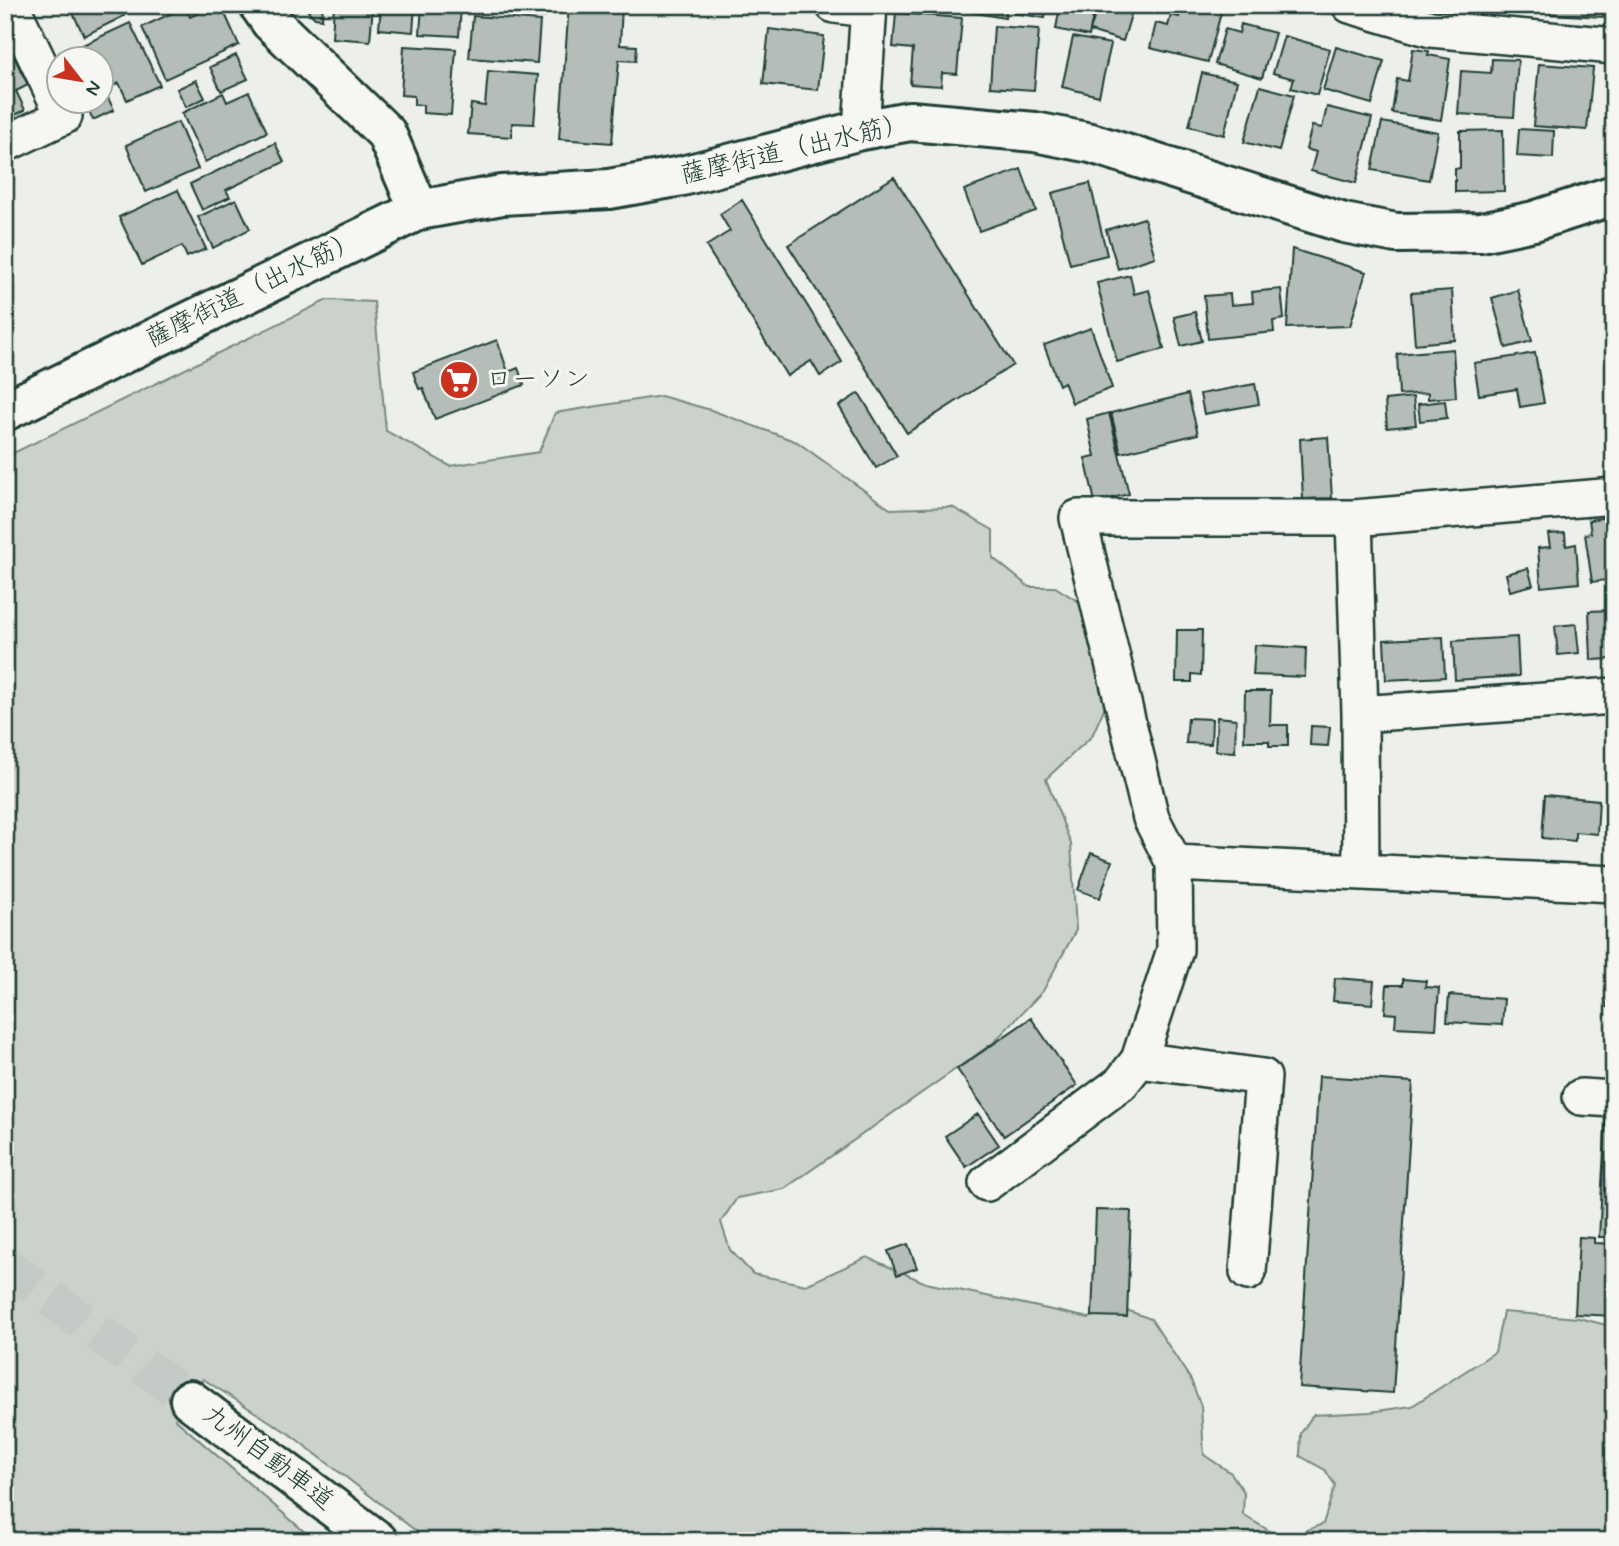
<svg xmlns="http://www.w3.org/2000/svg" width="1619" height="1546" viewBox="0 0 1619 1546" font-family="Mynerve,'Klee One',sans-serif">
<rect width="100%" height="100%" fill="#edefea"/>
<filter id="ink" filterUnits="userSpaceOnUse"><feTurbulence type="fractalNoise" baseFrequency=".0143" numOctaves="2"/><feDisplacementMap in="SourceGraphic" scale="14" xChannelSelector="R" yChannelSelector="G"/><feConvolveMatrix kernelMatrix="1 2 1 2 8 2 1 2 1" color-interpolation-filters="sRGB"/></filter>
<g filter="url(#ink)">
<!-- green -->
<path fill="#cbd2cc" stroke="#758880" stroke-width="2" d="M327,300l47,2 12,129 64,35 89,-14 16,-39 106,-17 50,14 86,32 93,67 62,-2 41,23v28l36,29h26l34,21 22,85 -19,43 -46,43 25,65 5,86 -33,61 -50,52 -209,146 -47,9 -16,24 9,28 23,24 53,11 61,-28 59,26 163,35 32,-10 30,11 40,61 10,26 3,49 27,18 13,19 -1,23 40,24 40,-15 12,-39 -10,-15 -25,-14 1,-23 12,-18 57,-3 42,-6 83,-54 8,-40 76,6 35,9v214h-1185l-138,-106 -88,-56 -28,40 140,122h-310v-1084z"/>
<!-- building -->
<path fill="#b4bdb8" stroke="#1f3d34" stroke-width="2" d="M69,5h50l5,11 -40,20z
M216,5h5l18,40 -74,34 -23,-52 43,-20 5,10z
M302,5h21l-1,14 -7,-1z
M334,5h39l-3,36 -38,-3z
M381,5h34l-2,27 -34,-3z
M422,5h39l-2,31 -39,-2z
M519,5h26v12l-27,-2z
M569,5h53l-2,40 17,1 -1,15 -17,-1 -7,83 -53,-4z
M971,5h36l-2,13 -35,-6z
M1016,5h30l-1,13 -31,-5z
M1060,5h35l-6,31 -33,-7z
M1098,5h36l-11,36 -33,-10z
M1182,5h41l-15,57 -58,-14 6,-25 12,3 3,-11 8,2z
M1551,5h53l-1,12 -52,-3z
M896,13l66,5 -5,56 -15,-1 -1,13 -31,-2 3,-35 -20,-2z
M473,16l67,5 -3,42 -68,-5z
M130,23l30,62 -33,15 -8,-17 -13,6 -4,-10v-19h-23l-5,-11z
M1241,24l34,9 -13,45 -47,-14 10,-35 14,4z
M994,26l45,3 -5,61 -44,-3z
M769,29l55,7 -6,54 -55,-6z
M1284,36l46,13 -13,46 -26,-7 3,-9 -21,-6z
M1073,37l38,7 -12,52 -37,-9z
M404,46l52,3 -5,66 -28,-2v-8h-9v-9l-13,-1z
M1336,47l48,14 -12,43 -49,-14z
M1413,49l16,2 -1,4 22,4 -9,61 -49,-7 5,-34 11,2z
M11,50l17,35 -12,6 9,19 -20,10v-68z
M236,55l12,24 -27,12 -11,-24z
M1492,59l26,1 -4,57 -56,-3 3,-43 30,2z
M1539,64l54,4 -6,62 -54,-4z
M488,71l50,4 -4,49 -22,-1v14l-44,-3 3,-30 14,2z
M1202,73l35,8 -13,54 -35,-9z
M196,80l9,18 -19,9 -9,-18z
M102,86l12,24 -21,10 -8,-18h17z
M1260,86l34,9 -15,56 -35,-9z
M249,92l18,40 -62,30 -23,-49 41,-20 4,9z
M1327,107l45,11 -16,65 -45,-12 5,-19 -10,-3 6,-23 10,2z
M178,122l20,47 -52,23 -20,-47z
M1382,122l56,10 -9,48 -57,-10z
M1519,129l35,2 -1,27 -36,-2z
M1503,130l1,61 -49,1v-23l5,-1v-37z
M275,143l9,19 -58,28 4,7 -28,13 -12,-26z
M1021,169l15,42 -57,20 -15,-41z
M894,177l119,188 -106,68 -119,-188z
M1090,183l17,72 -37,9 -18,-71z
M178,190l28,59 -19,8 -5,-11 -40,19 -23,-48z
M236,199l14,30 -37,19 -15,-31z
M742,200l100,162 -22,14 -9,-15 -24,15 -81,-130 24,-15 -10,-17z
M1144,218l11,39 -37,12 -12,-39z
M1292,249l74,23 -16,54 -63,2z
M1130,275l4,19 15,-4 15,59 -47,13 -20,-79z
M1281,289l3,30 -11,2 1,11 -66,7 -4,-43 26,-2 1,11 22,-2 -1,-11z
M1452,290l3,50 -40,4 -4,-51z
M1518,290l14,51 -26,7 -14,-50z
M1195,312l7,29 -21,5 -7,-29z
M1091,328l21,60 -40,15 -8,-21 -5,3 -15,-40z
M497,340l11,32 10,-4 6,17 -89,34 -12,-31 -4,1 -6,-17z
M1453,349l3,48 -28,2v-6l-29,2 -2,-41z
M1535,353l9,50 -24,4 -3,-18 -38,6 -5,-32z
M1255,384l4,20 -55,10 -4,-20z
M859,393l38,63 -21,12 -37,-62z
M1188,394l10,40 -77,19 -10,-40z
M1413,397l3,28 -29,3 -2,-28z
M1445,401l2,17 -27,3 -2,-17z
M1109,413l20,81 -34,8 -10,-44 10,-2 -8,-37z
M1328,437l4,61 -29,1 -3,-60z
M1614,516v63l-22,3 -7,-48 6,-1 -2,-13z
M1565,533l1,13 10,-2 3,39 -38,4 -3,-39 12,-1 -2,-13z
M1528,568l5,17 -23,6 -4,-17z
M1614,610v49l-23,1 -2,-49z
M1576,624l3,29 -21,2 -3,-29z
M1177,630h25l-1,45 -9,-1v8h-16z
M1443,637l2,40 -59,3 -2,-40z
M1517,637l2,39 -64,4 -2,-39z
M1255,645l51,3 -1,29 -52,-2z
M1245,691h26l-1,34h18v21h-19v-5h-25z
M1217,717l19,2 -1,33 -20,-1z
M1188,718l24,1 -1,25 -25,-1z
M1311,726l19,1 -2,19 -18,-1z
M1545,795l54,5 -2,34 -22,-2v9l-33,-3z
M1091,853l21,8 -12,37 -22,-8z
M1612,937h2v71l-7,-1z
M1335,978l39,3 -2,23 -39,-3z
M1403,979l23,2 -1,6 14,1 -3,41 -41,-2 1,-13 -11,-1 2,-28h16z
M1449,995l55,4 -2,26 -55,-3z
M1031,1018l46,67 -73,51 -47,-67z
M1319,1076l94,6 -20,311 -94,-6z
M978,1114l21,31 -33,22 -21,-31z
M1606,1115h8v122h-15z
M1096,1210l35,1 -4,106 -35,-1z
M1579,1237l15,1v5l20,1v72l-39,-2z
M908,1244l9,24 -20,7 -9,-24z"/>
<g fill="none" stroke-linecap="round" stroke-linejoin="round">
<!-- motorway-tunnel -->
<path stroke="#c4cbc6" stroke-width="38" stroke-dasharray="38 19" stroke-linecap="butt" d="M5,1265l185,135"/>
<!-- minor casing -->
<g stroke="#1f3d34" stroke-width="40">
<path id="minor" d="M834,5l35,4
M1350,5l81,24 183,17
M861,130l8,-125
M5,144l59,-28 -53,-111
M1354,518l6,196 1,156
M1360,714l254,-18
M1174,863l440,21
M1139,1060l124,17 -15,195
M1581,1097l33,2
M987,1183l134,-100 18,-23 36,-110 -1,-87 -23,-45 -73,-300h276l260,-22"/>
</g>
<!-- tertiary casing -->
<g stroke="#1f3d34" stroke-width="44">
<path id="tertiary" d="M259,5l12,17 115,111 33,77
M5,411l414,-201 83,-15 107,-6 73,-13 179,-46 49,-9 125,11 56,11 253,80 52,10 85,-1 53,-11 80,-26"/>
</g>
<!-- motorway casing -->
<g stroke="#1f3d34" stroke-width="44">
<path id="motorway" d="M190,1400l188,141"/>
</g>
<!-- minor -->
<use href="#minor" stroke="#f6f6f2" stroke-width="35"/>
<!-- tertiary -->
<use href="#tertiary" stroke="#f6f6f2" stroke-width="38"/>
<!-- motorway -->
<use href="#motorway" stroke="#f6f6f2" stroke-width="38"/>
</g>
</g>
<!-- icons -->
<defs>
<g id="supermarket-disc" transform="scale(2.0125)"><circle r="9.5" fill="#c8321e" stroke="#f6f6f2"/><path d="M-6-5.5h2.5l.6 2H6L4.5 2H-2.5L-4.4-4H-6ZM-1.5 3.2a1.3 1.3 0 1 0 .1 0ZM3 3.2a1.3 1.3 0 1 0 .1 0Z" fill="#fff"/></g>
</defs>
<g fill-rule="evenodd">
<use href="#supermarket-disc" x="459" y="380"/>
</g>
<g text-anchor="middle" dominant-baseline="central" stroke-width="6" stroke-linejoin="round" paint-order="stroke">
<!-- street labels -->
<g font-size="26" fill="#1f3d34" stroke="#f6f6f2">
<text transform="translate(795 150) rotate(-13)">薩摩街道（出水筋）</text>
<text transform="translate(253 290) rotate(-26)">薩摩街道（出水筋）</text>
<text transform="translate(268 1458) rotate(37)">九州自動車道</text>
</g>
<!-- poi labels -->
<g font-size="26" fill="#1f3d34" stroke="#f6f6f2" text-anchor="start">
<text x="486" y="380">ローソン</text>
</g>
</g>
<!-- margin -->
<rect width="1619" height="1546" fill="none" stroke="#f6f6f2" stroke-width="28"/>
<rect x="14" y="14" width="1591" height="1518" fill="none" stroke="#1f3d34" stroke-width="2.5" filter="url(#ink)"/>
<!-- north arrow -->
<g transform="translate(80 80) rotate(121)"><circle r="33" fill="#f6f6f2" stroke="#a0aca6" stroke-width="2"/>
<path d="M0-5L12 26L0 18L-12 26Z" fill="#c8321e"/>
<text y="-10" font-size="19" font-weight="bold" text-anchor="middle" fill="#1f3d34">N</text>
</g>
</svg>
